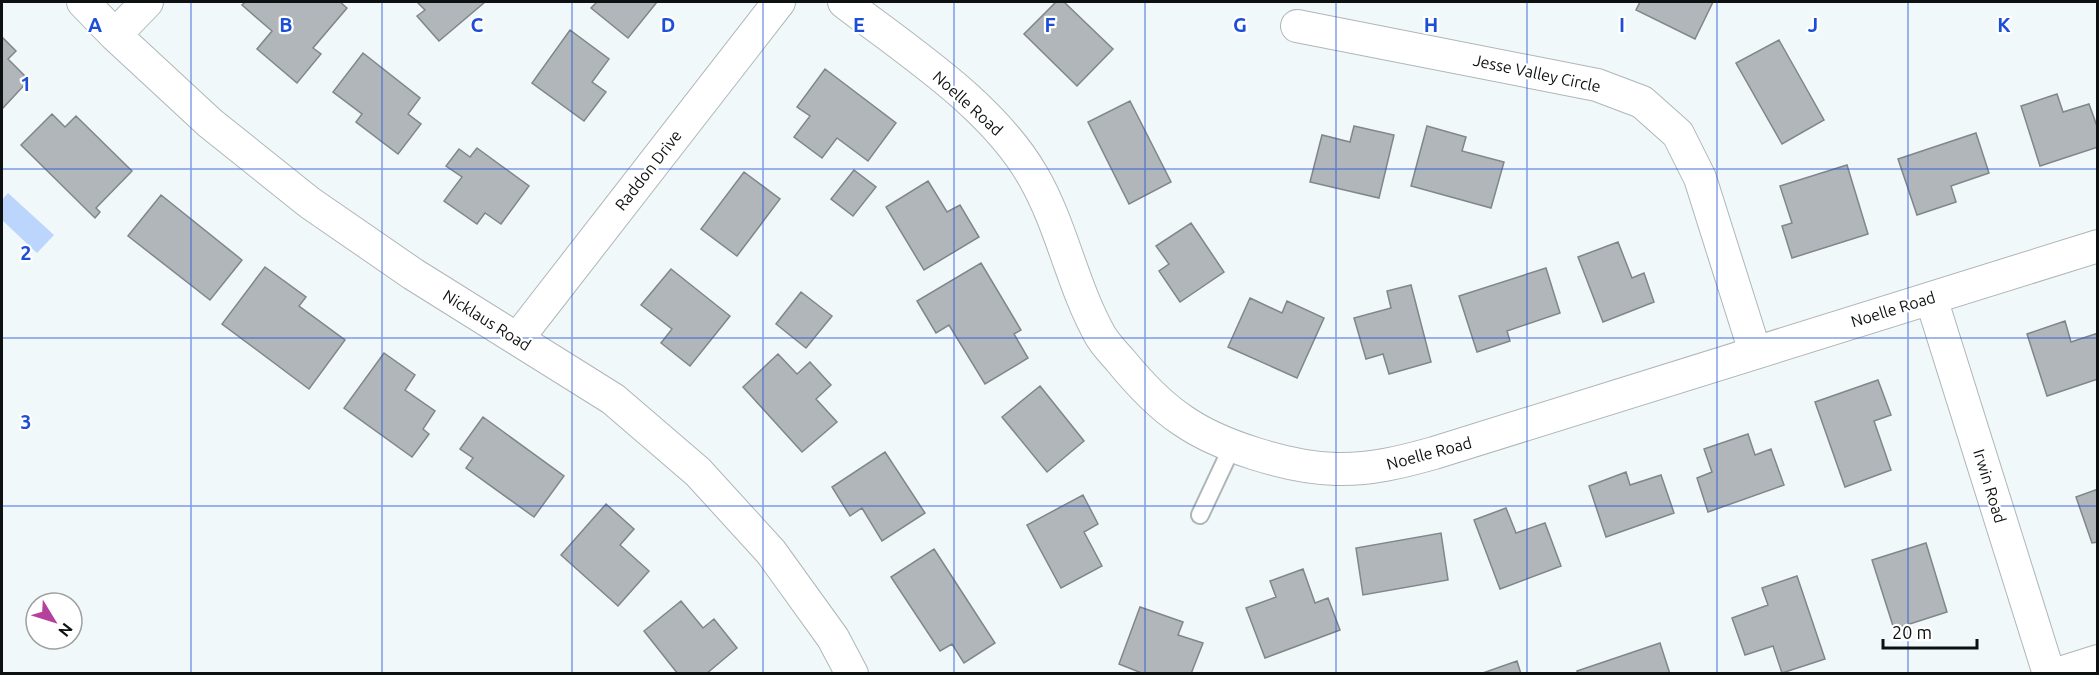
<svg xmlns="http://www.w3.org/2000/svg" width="2099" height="675" viewBox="0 0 2099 675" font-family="Ubuntu,sans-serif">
<rect width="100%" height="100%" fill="#f0f8f9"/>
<!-- water -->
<path fill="#bcd5fd" d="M8,193l46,42 -17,18 -35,-33v-20z"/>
<!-- building -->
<path fill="#b0b6b9" stroke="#808689" stroke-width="1.5" d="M245,2h95l7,6 -34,40 8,6 -24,29 -40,-34 15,-18 -30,-26z
M417,2h68l-46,39 -22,-25 8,-6z
M597,2h60l-29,36 -37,-30z
M1056,2h8l49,47 -36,37 -53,-52z
M1640,2h73l-18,37 -59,-29z
M570,30l39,29 -17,23 14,10 -22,29 -52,-38z
M2,37l14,14 -8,8 21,21 -27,29z
M1779,40l45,80 -42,24 -46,-81z
M363,53l57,45 -12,16 13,10 -23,30 -42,-32 6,-8 -29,-22z
M825,69l71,54 -28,38 -31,-23 -15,20 -28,-21 16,-21 -13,-9z
M2057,94l6,18 26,-8 9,25v18l-58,19 -19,-60z
M1130,101l41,81 -42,22 -41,-82z
M52,114l13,13 11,-11 56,55 -36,37 4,4 -5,6 -74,-73z
M1354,126l40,9 -15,63 -69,-16 12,-47 28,7z
M1427,126l39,11 -4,14 42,11 -13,46 -80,-22z
M1976,133l13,40 -38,13 5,16 -39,13 -19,-56z
M477,148l52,38 -28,38 -16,-11 -8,11 -33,-23 18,-24 -16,-11 13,-17 11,8z
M1847,165l21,69 -76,24 -10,-32 10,-3 -12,-37z
M854,170l22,17 -23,29 -22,-17z
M744,172l36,27 -43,57 -36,-27z
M928,181l19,31 13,-7 19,32 -55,33 -38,-63z
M161,195l81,65 -32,40 -82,-64z
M1191,223l33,49 -44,30 -21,-31 10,-7 -13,-18z
M1618,242l14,36 12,-5 10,29 -51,20 -25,-65z
M981,263l40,67 -7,4 14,24 -43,26 -36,-59 -13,8 -19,-32z
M265,267l41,30 -7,9 46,34 -36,49 -87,-65z
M1546,268l14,45 -53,18 3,10 -33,11 -18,-56z
M671,269l59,47 -40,50 -29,-23 11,-14 -31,-24z
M1411,285l20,77 -42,12 -6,-20 -17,5 -12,-41 37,-10 -4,-17z
M801,292l31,24 -26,32 -30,-24z
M1250,298l32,15 5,-12 37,17 -27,60 -69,-31z
M2065,321l6,21 27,-9v46l-51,17 -20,-62z
M384,353l31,22 -10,15 30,21 -12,18 6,5 -17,23 -68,-49z
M778,354l19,20 13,-12 21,23 -15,14 21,23 -35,30 -59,-65z
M1878,380l13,35 -17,6 17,49 -46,17 -30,-85z
M1040,386l44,55 -37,31 -45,-55z
M483,417l81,59 -30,41 -68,-49 7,-10 -13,-9z
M1748,434l7,21 16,-6 13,36 -76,27 -11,-34 15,-6 -8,-23z
M885,452l40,61 -43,28 -20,-33 -12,8 -18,-29z
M1626,472l4,13 31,-10 13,38 -68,24 -17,-51z
M2098,489v53l-6,1 -16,-46z
M1083,495l15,29 -14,8 18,34 -41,22 -34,-63z
M606,504l28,25 -14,16 29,26 -31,35 -57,-51z
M1506,508l10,25 29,-10 16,43 -61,23 -26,-69z
M1441,533l7,47 -85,15 -7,-47z
M1926,543l21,69 -53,17 -22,-69z
M934,549l61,94 -31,20 -12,-19 -12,7 -49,-74z
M1303,569l12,34 13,-5 12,32 -75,28 -19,-50 30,-11 -6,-16z
M1797,576l28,83 -43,14 -9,-27 -28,9 -13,-37 36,-13 -6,-17z
M681,601l22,27 11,-9 23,29 -31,26h-28l-34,-43z
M1140,607l43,15 -5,13 25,8 -12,31h-47l-25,-10z
M1660,643l10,31h-92l-1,-3z
M1517,661l4,13h-41z"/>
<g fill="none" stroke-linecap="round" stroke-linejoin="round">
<!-- service casing -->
<g stroke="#afb6b7" stroke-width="20">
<path id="service" d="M1200,515l32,-68"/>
</g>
<!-- minor casing -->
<g stroke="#afb6b7" stroke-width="34">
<path id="minor" d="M83,2l32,33 95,88 100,80 103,71 200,125 85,73 73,80 62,86 19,36
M844,2c65,50 148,103 189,174 29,50 39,109 67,159 5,9 13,17 20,25 18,22 38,44 62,60 37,26 108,48 154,49 34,1 66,-7 98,-16l664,-207
M1297,26l300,59 45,17 36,32 22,44 55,174
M115,35l32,-33
M1931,298l118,376
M518,338l261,-336
M2057,674l41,-13"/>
</g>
<!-- service -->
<use href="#service" stroke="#fff" stroke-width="16"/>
<!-- minor -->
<use href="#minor" stroke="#fff" stroke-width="32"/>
</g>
<!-- grid -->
<path fill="none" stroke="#1d4ed8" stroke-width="1.5" stroke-opacity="0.55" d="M191,2v672M382,2v672M572,2v672M763,2v672M954,2v672M1145,2v672M1336,2v672M1527,2v672M1717,2v672M1908,2v672M2,169h2096M2,338h2096M2,506h2096"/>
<g text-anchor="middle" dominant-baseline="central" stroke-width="4.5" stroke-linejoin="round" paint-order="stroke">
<!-- street labels -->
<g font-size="16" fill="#0e1111" stroke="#fff">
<text transform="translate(1537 73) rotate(12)">Jesse Valley Circle</text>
<text transform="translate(968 103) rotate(42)">Noelle Road</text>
<text transform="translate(648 170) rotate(-52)">Raddon Drive</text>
<text transform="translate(1893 309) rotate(-17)">Noelle Road</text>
<text transform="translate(487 320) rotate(32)">Nicklaus Road</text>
<text transform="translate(1429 453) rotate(-15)">Noelle Road</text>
<text transform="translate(1990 486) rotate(73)">Irwin Road</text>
</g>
</g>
<g font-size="20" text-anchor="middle" font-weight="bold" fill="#1d4ed8" stroke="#fff" stroke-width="4.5" stroke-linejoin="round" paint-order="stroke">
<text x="95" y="32">A</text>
<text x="286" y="32">B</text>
<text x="477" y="32">C</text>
<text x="668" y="32">D</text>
<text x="859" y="32">E</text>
<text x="1050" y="32">F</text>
<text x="1240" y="32">G</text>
<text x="1431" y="32">H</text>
<text x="1622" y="32">I</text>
<text x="1813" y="32">J</text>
<text x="2004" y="32">K</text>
<text x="26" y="91">1</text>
<text x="26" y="260">2</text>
<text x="26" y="429">3</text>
</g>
<!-- border -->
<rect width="2099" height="675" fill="none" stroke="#0e1111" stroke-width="6"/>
<!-- north arrow -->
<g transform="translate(54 621) rotate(128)"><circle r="28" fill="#ffffff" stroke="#9fa0a0" stroke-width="1.5"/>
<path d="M0-4.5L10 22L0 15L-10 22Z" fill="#b4429d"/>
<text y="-9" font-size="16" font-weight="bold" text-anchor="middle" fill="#0e1111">N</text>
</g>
<!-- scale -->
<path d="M1883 639v9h94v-9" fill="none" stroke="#0e1111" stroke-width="3"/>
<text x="1892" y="639" font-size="18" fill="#0e1111" stroke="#ffffff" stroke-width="4.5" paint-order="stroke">20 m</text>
</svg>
